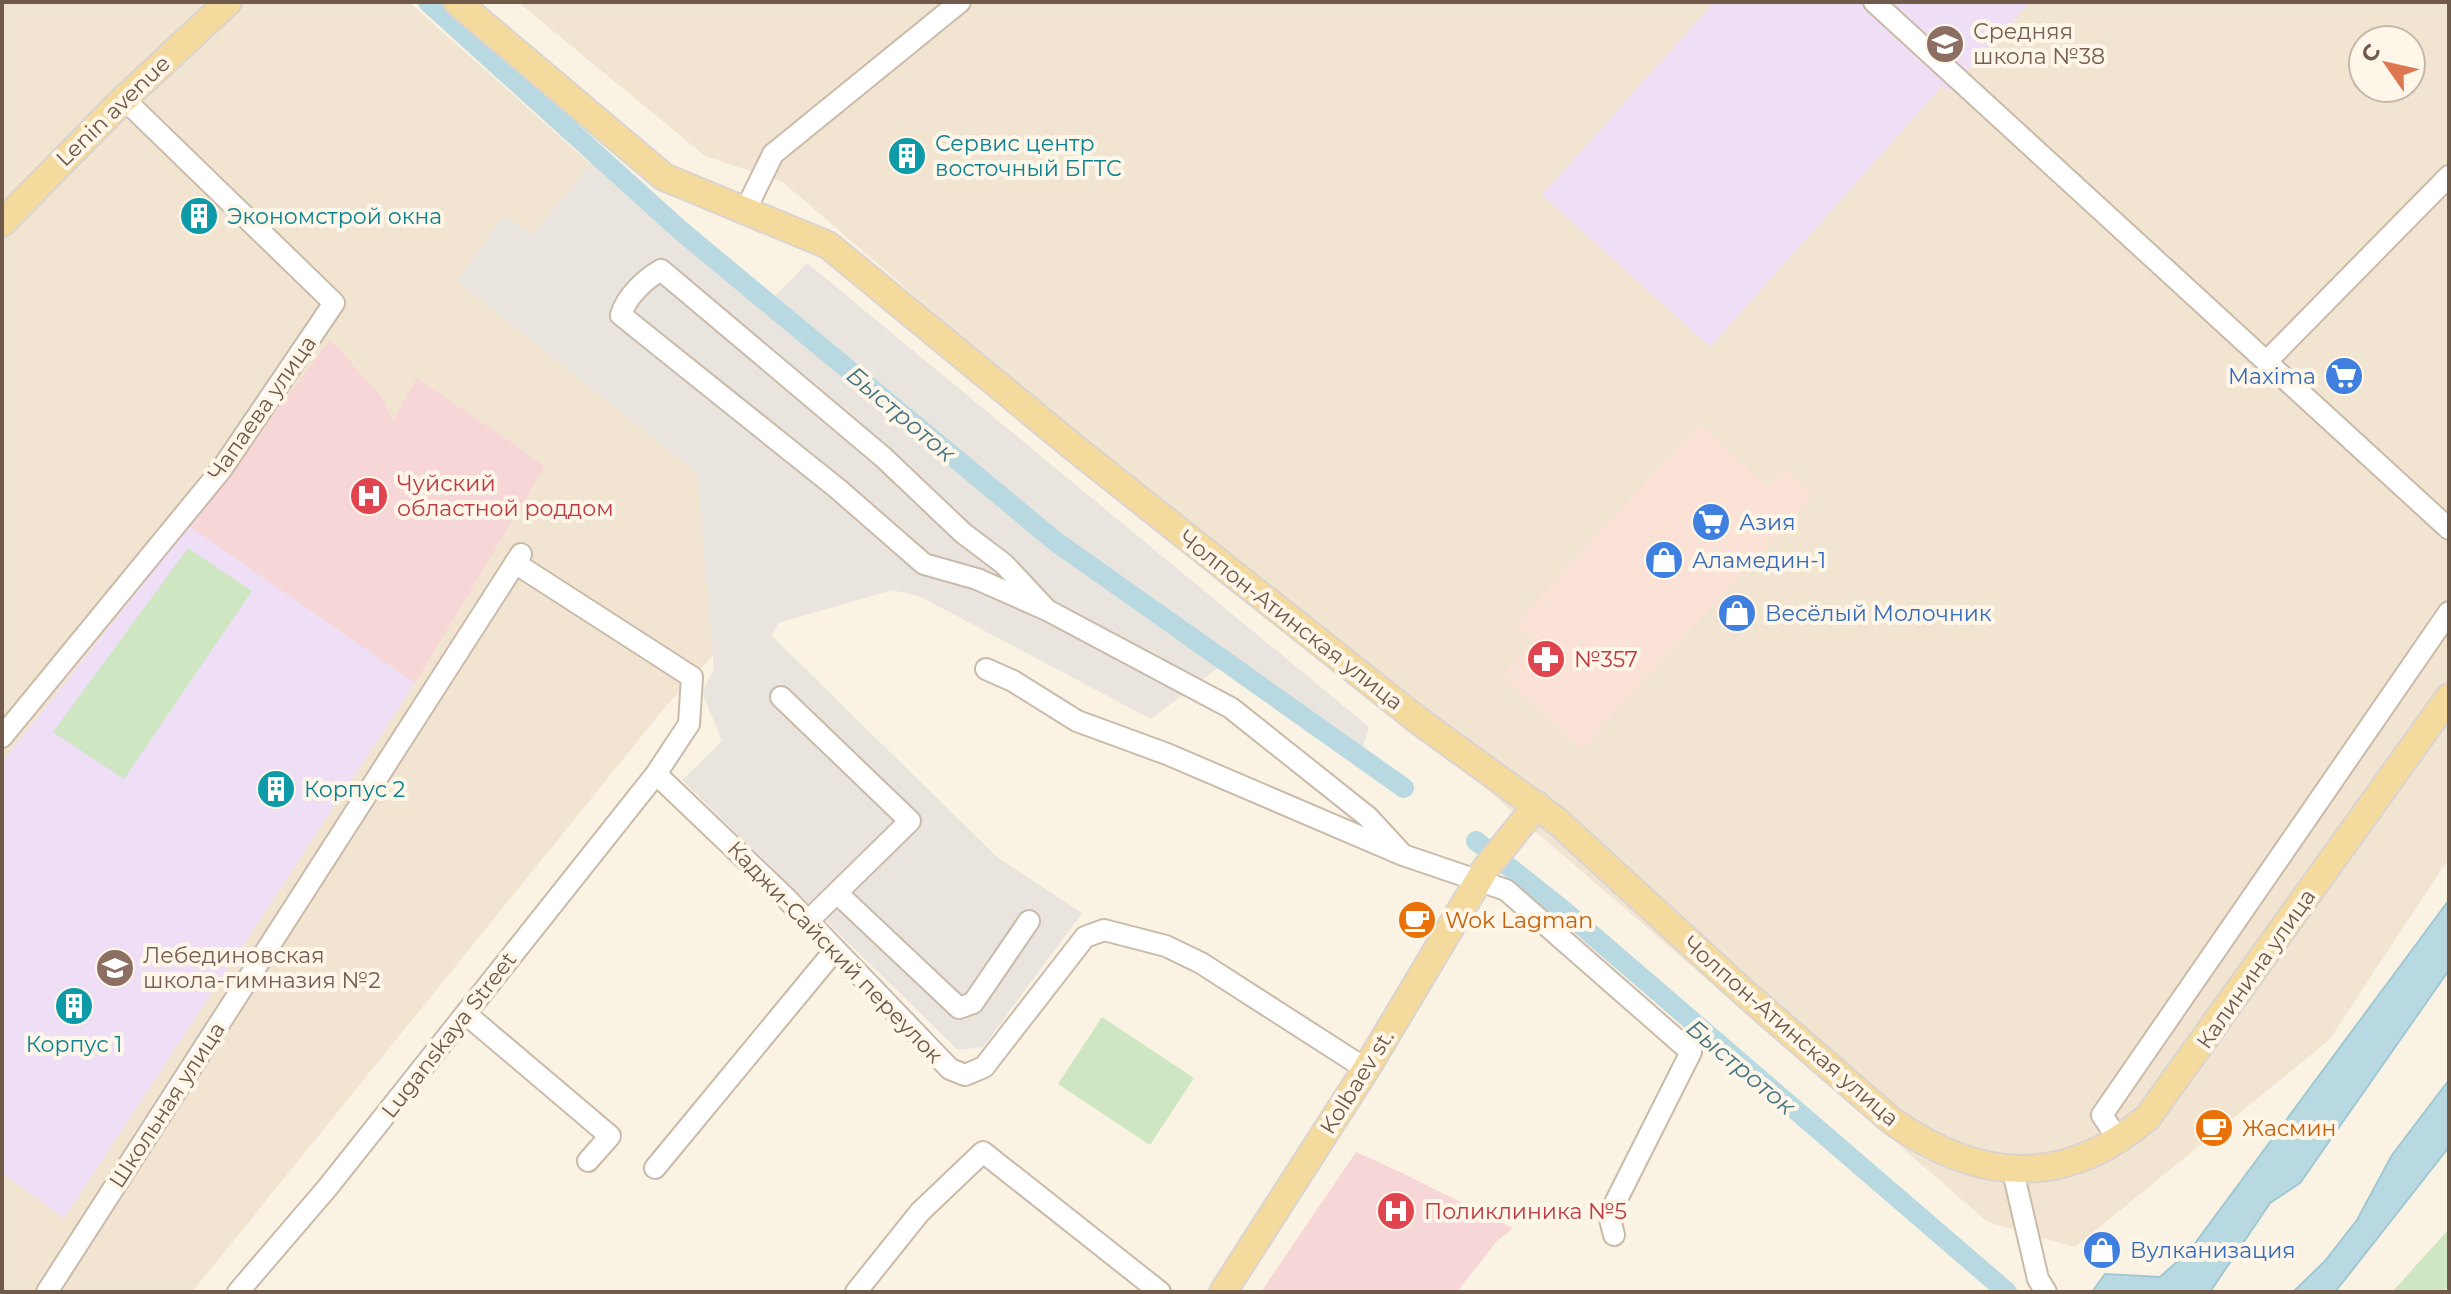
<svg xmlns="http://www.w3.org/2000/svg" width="2451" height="1294" viewBox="0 0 2451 1294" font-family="Montserrat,sans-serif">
<rect width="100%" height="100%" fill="#faf2e2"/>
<!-- residential -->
<path fill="#f1e4d1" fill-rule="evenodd" d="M2,2h407l498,445 -241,259 -474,586h-190z
M518,2h1931v856l-120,182 -254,207 -87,-25 -1205,-1040 -78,-26zM2363,40h48v48h-48z"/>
<!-- commercial -->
<path fill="#fae3d6" d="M1699,423l67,62 17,-18 31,28 -233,255 -80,-74 31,-34 -18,-17z"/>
<!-- industrial -->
<path fill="#e9e4dd" d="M591,162l409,345 218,161 -67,51 -232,-123 -27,-6 -114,33 -6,13 226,222 84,55 -99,134 -25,3 -276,-270 40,-39 -20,-49 12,-23 -17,-196 -240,-192 46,-66 30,19z
M807,263l562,464 -6,20 -293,-202 -295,-249z"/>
<!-- education -->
<path fill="#efdff6" d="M1714,2h316l-81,89 -7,-5 -232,261 -168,-152z
M189,526l226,157 -351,535 -62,-45v-411z"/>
<!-- medical -->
<path fill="#f7d6d8" d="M330,340l50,54 13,27 24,-43 128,88 -130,217 -226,-157z
M1356,1152l46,21 111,55 -16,13 -40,51h-196z"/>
<!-- green -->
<path fill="#cee6c2" d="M188,548l64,43 -128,188 -71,-47z
M1102,1017l92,61 -44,67 -92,-61z
M2449,1229v56l-7,7h-50z"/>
<!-- water -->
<path fill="#b8d9e2" stroke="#9fc8d3" stroke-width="2" d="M2449,900v70l-149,213 -30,20 -60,89h-118l13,-18 55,3 30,-27z
M2449,1080v67l-114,145h-42l32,-31 32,-41 35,-65z"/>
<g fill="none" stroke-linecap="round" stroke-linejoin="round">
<!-- canal -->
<path stroke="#b8d9e2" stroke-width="20" d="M428,2l252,228 375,311 349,247
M1476,841l86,68 445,383"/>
<!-- minor casing -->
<g stroke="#cabaaa" stroke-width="24">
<path id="minor" d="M1874,2l575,527
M745,211l28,-57 187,-152
M2266,362l183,-186
M1047,610l-43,-46 -41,-31 -80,-76 -222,-187c-16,9 -35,27 -40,45l21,17 196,157 86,75 53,15 70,31 184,98 137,109 35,38
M986,669l27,12 64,40 90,33 236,101 103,35 185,162 -82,163 5,20
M781,697l129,124 -102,100
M2,737l219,-267 113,-167 -210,-204
M656,774l130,124 164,171 15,6 19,-8 101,-130 19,-7 62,16 35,17 165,106
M837,893l122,115 14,-5 56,-82
M466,1014l144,122 -22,25
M2119,1141l-17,-26 347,-503
M2012,1167l26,112 8,13
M655,1168l180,-218
M47,1292l474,-738
M238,1292l90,-105 328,-413 33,-50 3,-47 -177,-114
M856,1292l64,-80 63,-60 177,140"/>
</g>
<!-- major casing -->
<g stroke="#dad4d0" stroke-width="30">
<path id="major" d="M457,2l207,175 164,68 249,205 342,271 138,100 191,175 144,125c88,62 173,67 256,-4l301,-420
M2,223l122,-124 104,-97
M1223,1292l143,-223 120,-201 51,-63"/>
</g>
<!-- minor -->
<use href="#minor" stroke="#fff" stroke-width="20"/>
<!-- major -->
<use href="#major" stroke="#f5da9e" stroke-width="26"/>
</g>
<!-- icons -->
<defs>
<g id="school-disc" transform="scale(2)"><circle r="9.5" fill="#8d6e63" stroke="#fef6e8"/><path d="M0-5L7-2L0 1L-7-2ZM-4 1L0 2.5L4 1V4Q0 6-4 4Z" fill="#fff"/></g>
<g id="building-disc" transform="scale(2)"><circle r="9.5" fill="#0f9aa8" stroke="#fef6e8"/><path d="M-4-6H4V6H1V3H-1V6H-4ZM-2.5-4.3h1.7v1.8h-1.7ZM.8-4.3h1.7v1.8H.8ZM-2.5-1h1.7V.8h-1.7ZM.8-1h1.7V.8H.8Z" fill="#fff"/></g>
<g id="supermarket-disc" transform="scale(2)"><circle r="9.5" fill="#3f7fe0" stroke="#fef6e8"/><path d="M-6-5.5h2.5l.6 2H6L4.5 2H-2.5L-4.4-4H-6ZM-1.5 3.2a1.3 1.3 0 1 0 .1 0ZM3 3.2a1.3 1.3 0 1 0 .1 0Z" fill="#fff"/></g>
<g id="hospital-disc" transform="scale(2)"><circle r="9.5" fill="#e0444e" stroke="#fef6e8"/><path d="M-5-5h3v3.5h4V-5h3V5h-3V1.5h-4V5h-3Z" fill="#fff"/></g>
<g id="shop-disc" transform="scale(2)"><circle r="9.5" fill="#3f7fe0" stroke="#fef6e8"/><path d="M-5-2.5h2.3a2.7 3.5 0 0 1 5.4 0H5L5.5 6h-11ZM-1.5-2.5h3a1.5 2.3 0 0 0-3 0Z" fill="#fff"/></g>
<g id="pharmacy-disc" transform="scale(2)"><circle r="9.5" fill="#e0444e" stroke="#fef6e8"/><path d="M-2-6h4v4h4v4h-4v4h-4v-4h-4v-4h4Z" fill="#fff"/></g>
<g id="cafe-disc" transform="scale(2)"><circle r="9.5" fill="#e8710a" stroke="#fef6e8"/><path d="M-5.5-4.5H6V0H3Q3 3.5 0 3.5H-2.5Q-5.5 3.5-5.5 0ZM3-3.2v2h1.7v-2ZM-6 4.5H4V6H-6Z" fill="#fff"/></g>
</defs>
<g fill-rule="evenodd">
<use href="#school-disc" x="1945" y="44"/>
<use href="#building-disc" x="907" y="156"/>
<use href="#building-disc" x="199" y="216"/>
<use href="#supermarket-disc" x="2344" y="376"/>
<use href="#hospital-disc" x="369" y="496"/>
<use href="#supermarket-disc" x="1711" y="522"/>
<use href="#shop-disc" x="1664" y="560"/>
<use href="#shop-disc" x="1737" y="613"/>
<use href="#pharmacy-disc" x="1546" y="659"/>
<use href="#building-disc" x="276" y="789"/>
<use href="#cafe-disc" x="1417" y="920"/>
<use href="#school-disc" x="115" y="968"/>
<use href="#building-disc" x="74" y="1006"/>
<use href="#cafe-disc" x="2214" y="1128"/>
<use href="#hospital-disc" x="1396" y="1211"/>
<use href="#shop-disc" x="2102" y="1250"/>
</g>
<g text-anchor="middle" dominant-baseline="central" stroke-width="8" stroke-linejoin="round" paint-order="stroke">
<!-- education labels -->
<g font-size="22" fill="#785e54" stroke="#fef6e8" text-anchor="start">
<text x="1973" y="31">Средняя<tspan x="1973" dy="25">школа №38</tspan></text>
<text x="143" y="955">Лебединовская<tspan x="143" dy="25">школа-гимназия №2</tspan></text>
</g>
<!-- street labels -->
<g font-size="22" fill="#705a4a" stroke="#fef6e8">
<text transform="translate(113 111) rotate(-44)">Lenin avenue</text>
<text transform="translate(262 408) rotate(-55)">Чапаева улица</text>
<text transform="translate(1291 620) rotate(38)">Чолпон-Атинская улица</text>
<text transform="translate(835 952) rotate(46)">Каджи-Сайский переулок</text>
<text transform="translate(2256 969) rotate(-55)">Калинина улица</text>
<text transform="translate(1791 1031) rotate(41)">Чолпон-Атинская улица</text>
<text transform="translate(449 1035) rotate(-52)">Luganskaya Street</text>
<text transform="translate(1357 1082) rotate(-58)">Kolbaev st.</text>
<text transform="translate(167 1105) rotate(-57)">Школьная улица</text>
</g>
<!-- culture labels -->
<g font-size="22" fill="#0d838f" stroke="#fef6e8" text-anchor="start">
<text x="935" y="143">Сервис центр<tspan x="935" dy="25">восточный БГТС</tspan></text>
<text x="227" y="216">Экономстрой окна</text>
<text x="304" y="789">Корпус 2</text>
<text x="74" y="1044" text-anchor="middle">Корпус 1</text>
</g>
<!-- shop labels -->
<g font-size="22" fill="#366cbe" stroke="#fef6e8" text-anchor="start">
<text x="2316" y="376" text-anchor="end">Maxima</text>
<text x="1739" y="522">Азия</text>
<text x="1692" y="560">Аламедин-1</text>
<text x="1765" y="613">Весёлый Молочник</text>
<text x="2130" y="1250">Вулканизация</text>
</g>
<!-- health labels -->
<g font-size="22" fill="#be3a42" stroke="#fef6e8" text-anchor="start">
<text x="397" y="483">Чуйский<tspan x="397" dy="25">областной роддом</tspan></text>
<text x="1574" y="659">№357</text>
<text x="1424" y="1211">Поликлиника №5</text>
</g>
<!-- food labels -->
<g font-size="22" fill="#c56008" stroke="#fef6e8" text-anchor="start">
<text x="1445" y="920">Wok Lagman</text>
<text x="2242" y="1128">Жасмин</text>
</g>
<!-- water labels -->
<g font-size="24" font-style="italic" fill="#467482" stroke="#fef6e8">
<text transform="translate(901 414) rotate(40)">Быстроток</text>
<text transform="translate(1741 1067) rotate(40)">Быстроток</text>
</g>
</g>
<!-- border -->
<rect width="2451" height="1294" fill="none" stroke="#705a4a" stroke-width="8"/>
<!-- north arrow -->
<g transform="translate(2387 64) rotate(304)"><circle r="38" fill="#fef6e8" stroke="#c5b8a9" stroke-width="2"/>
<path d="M0-6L14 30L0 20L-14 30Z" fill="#dd774f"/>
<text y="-12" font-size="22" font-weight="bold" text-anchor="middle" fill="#705a4a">С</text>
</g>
</svg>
